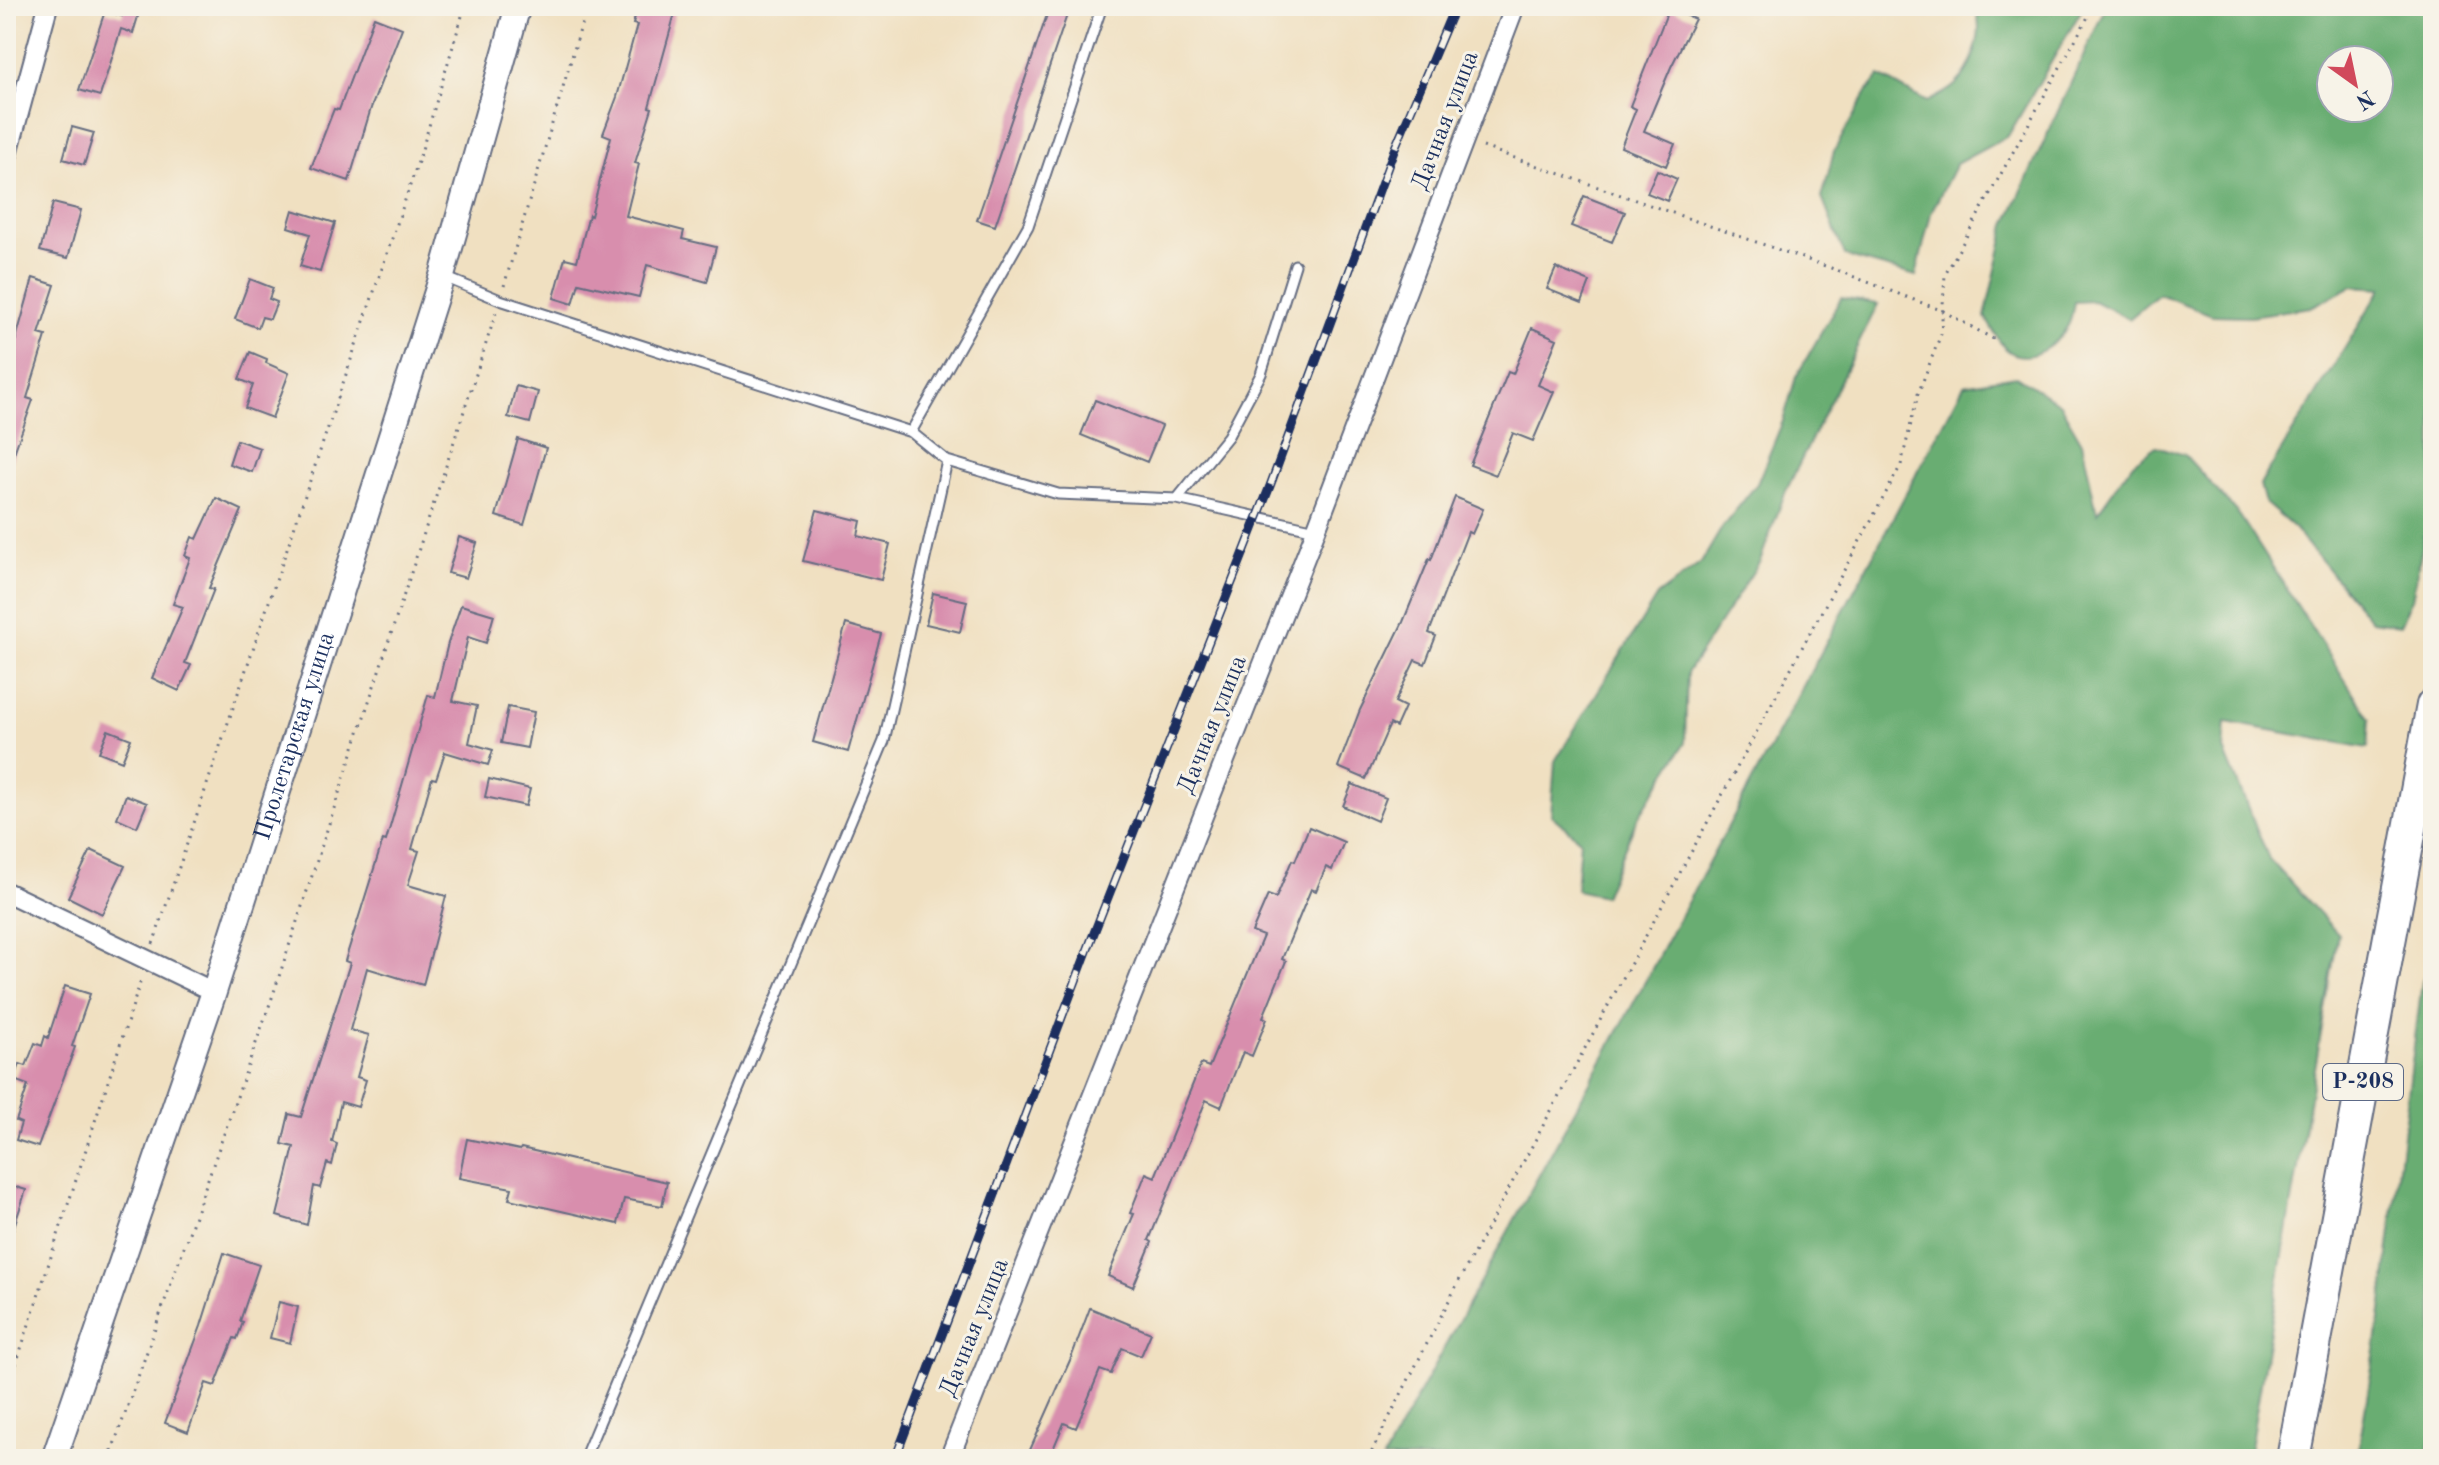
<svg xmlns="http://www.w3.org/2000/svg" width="2439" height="1465" viewBox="0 0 2439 1465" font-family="'Old Standard TT',serif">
<rect width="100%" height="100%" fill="#f7f3e8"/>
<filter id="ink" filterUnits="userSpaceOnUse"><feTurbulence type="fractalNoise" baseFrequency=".0125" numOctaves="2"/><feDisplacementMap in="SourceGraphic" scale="16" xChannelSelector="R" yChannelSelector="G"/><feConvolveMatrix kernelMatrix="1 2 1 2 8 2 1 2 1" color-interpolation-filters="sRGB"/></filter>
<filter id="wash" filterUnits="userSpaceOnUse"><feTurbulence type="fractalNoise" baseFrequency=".006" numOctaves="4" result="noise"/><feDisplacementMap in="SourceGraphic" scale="32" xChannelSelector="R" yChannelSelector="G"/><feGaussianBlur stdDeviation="1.8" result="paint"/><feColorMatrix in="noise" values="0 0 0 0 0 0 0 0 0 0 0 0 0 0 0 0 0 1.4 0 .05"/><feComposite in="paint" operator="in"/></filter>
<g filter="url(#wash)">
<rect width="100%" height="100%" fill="#f0e0c1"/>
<!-- forest -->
<path fill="#69ad72" stroke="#426e68" stroke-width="2" fill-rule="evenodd" d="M1973,6h111l-76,130 -52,28 -25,49 -15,63 -71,-20 -23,-58 12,-47 33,-59 13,-16 47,26c9,-5 21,-10 28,-17 18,-16 32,-58 18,-79z
M2106,6h327v486l-21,107 -12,26 -29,-4 -77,-93 -29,-25 -5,-18 122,-197 -30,-2 -41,21 -61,9 -38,-1 -53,-21 -30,25 -35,-18 -20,1c-1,6 -2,13 -4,19 -9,22 -43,48 -65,27 -8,-8 -14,-22 -20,-31l21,-92zM2331,60h48v48h-48z
M1841,298l37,6 -93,189 -25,68 -73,112 -2,70 -49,78 -32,75 -28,-6 4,-50 -29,-25 4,-54 102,-165 44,-33 22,-37 34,-42 26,-63 13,-44z
M2016,376l44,28 22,38 15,71 36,-50 23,-17 29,9 55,61 130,203 -2,29 -142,-26 -2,28 45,109 69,75 -90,525h-865l256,-466 325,-608z
M2433,957v475l-7,27h-69l23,-140 42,-337z"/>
<g id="blocks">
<!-- building -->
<path fill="#d88ead" d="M125,6l15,4 -7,23 -12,-4 -21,67 -21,-6 26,-79 17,5z
M638,6h39l-28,101 3,1 -17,55 4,1 -13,52 58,15 -2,8 34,8 -9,35 -60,-17 -8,32 -60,-14 -6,21 -19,-6 11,-40 12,3 12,-46 2,1 20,-79 -8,-3 14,-37 20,-72 -4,-1z
M1050,6h20l-75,220 -18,-6z
M1669,8l26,11 -24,48 -27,64 31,13 -9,22 -45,-19 15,-38 -6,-3z
M374,17l28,11 -31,80 -22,73 -38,-13 23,-59 5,1z
M72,127l22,6 -10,32 -21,-6z
M1657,170l20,9 -10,22 -20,-8z
M1584,196l41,16 -13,30 -41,-16z
M53,203l28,7 -13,48 -28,-7z
M293,210l42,13 -15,49 -20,-6 10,-32 -22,-7z
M1556,268l34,14 -8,21 -35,-14z
M33,278l22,7 -16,49 7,2 -19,62 6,2 -24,67 -3,-1v-91z
M250,279l23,9 -4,11 8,3 -7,17 -8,-2 -4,11 -23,-9z
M1532,328l25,11 -19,46 16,7 -21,49 -20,-8 -17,42 -26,-10 38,-93 5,2z
M250,352l17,7 -1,4 23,10 -17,45 -27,-10 8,-23 -14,-6z
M516,386l22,6 -8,31 -22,-6z
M1095,400l67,26 -15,36 -66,-27z
M518,439l28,9 -22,77 -28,-9z
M237,440l23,8 -8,24 -23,-8z
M1455,497l28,12 -11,25 -4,-2 -39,101 7,3 -11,28 -10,-4 -20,42 10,5 -9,20 -6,-3 -24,55 -28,-12 22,-57 43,-88 26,-63 2,1z
M216,498l26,12 -33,78 5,1 -29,74 6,2 -12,26 -27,-13 31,-71 -10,-3 17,-46 -5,-2 7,-19 5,2z
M817,510l44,11 -3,15 32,8 -9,36 -78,-19z
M459,537l18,6 -11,35 -18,-5z
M933,593l34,8 -7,31 -34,-8z
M461,605l33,10 -8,28 -18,-6 -15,64 24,5 -8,37 24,7 -5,15 -43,-13 -9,27 -4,-1 -20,71 7,2 -11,34 38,11 -23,89 -56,-17 -17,62 19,5 -12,42 9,3 -8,27 -17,-5 -9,40 5,2 -5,21 -5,-2 -7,25 -6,-2 -7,39 -30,-9 17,-69 -12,-3 7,-30 12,3 49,-154 -5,-2 38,-121 3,1 42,-146 7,2 13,-54z
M846,624l35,10 -33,118 -35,-10z
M508,707l26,5 -7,36 -26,-5z
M108,730l23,9 -9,22 -23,-9z
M489,779l41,10 -4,17 -41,-9z
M1352,784l34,14 -9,23 -34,-15z
M126,795l21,8 -10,24 -20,-9z
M1309,827l35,15 -12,28 -6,-3 -10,24 -5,-2 -29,70 4,2 -23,56 4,2 -15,37 -9,-4 -22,55 -15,-7 -57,140 3,2 -19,45 -25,-11 26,-62 -4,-1 16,-40 9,4 46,-113 8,3 54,-131 -11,-4 16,-37 8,3 16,-38 3,1z
M91,850l34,16 -23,48 -34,-17z
M65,986l25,8 -18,52 3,1 -37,100 -22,-7 5,-17 -5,-2 12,-36 -14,-5 6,-16 6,2 9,-23 7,3 3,-10 3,2z
M467,1139l53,11 1,-2 146,34 -5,24 -38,-7 -6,25 -109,-25 3,-11 -53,-10z
M6,1184l20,6 -17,52 -3,-1z
M224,1253l35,12 -19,56 3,1 -6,17 -3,-1 -19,48 -9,-3 -18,49 -23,-9 36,-97z
M279,1302l19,5 -8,36 -20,-5z
M1090,1308l61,25 -10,23 -19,-8 -11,26 -11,-4 -24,58 -12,-5 -15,36h-23l45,-101z"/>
</g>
</g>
<g filter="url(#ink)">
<use href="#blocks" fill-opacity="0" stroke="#666d81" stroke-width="2"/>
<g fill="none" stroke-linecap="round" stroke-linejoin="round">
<!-- lane casing -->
<g stroke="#666d81" stroke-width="13">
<path id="lane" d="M442,276l58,24 411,132 36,29 -63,280 -300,718
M911,432l117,-206 74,-220
M947,461l111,33 119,5 139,31
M1177,499l51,-63 33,-62 34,-109"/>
</g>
<!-- street casing -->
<g stroke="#666d81" stroke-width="22">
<path id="street" d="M6,161l42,-155
M6,892l208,100
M949,1459l367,-929 199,-524"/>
</g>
<!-- secondary casing -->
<g stroke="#666d81" stroke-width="28">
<g id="secondary">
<path id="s1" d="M54,1459l160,-467 228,-716 76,-270"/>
</g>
</g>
<!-- highway casing -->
<g stroke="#666d81" stroke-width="36">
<path id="highway" d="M2293,1459l140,-754"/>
</g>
<!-- path -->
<path stroke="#666d81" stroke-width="3" stroke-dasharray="2 6" stroke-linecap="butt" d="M1483,147l348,121 112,43 54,30
M504,286l83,-280
M153,944l267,-788 45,-150
M6,1395l136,-418
M109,1459l164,-464 223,-682
M1368,1459l93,-182 440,-812 17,-71 23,-60 4,-59 149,-269"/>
<!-- lane -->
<use href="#lane" stroke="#fff" stroke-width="9"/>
<!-- street -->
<use href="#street" stroke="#fff" stroke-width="18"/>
<!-- secondary -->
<use href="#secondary" stroke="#fff" stroke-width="24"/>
<!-- highway -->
<use href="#highway" stroke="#fff" stroke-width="32"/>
<!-- rail casing -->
<g stroke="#1b2f5e" stroke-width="9">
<path id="rail" d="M895,1459l197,-521 178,-452 124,-336 61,-144"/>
</g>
<!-- rail -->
<use href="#rail" stroke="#f7f3e8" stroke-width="6" stroke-dasharray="18" stroke-linecap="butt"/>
</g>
</g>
<g text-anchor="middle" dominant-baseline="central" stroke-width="6" stroke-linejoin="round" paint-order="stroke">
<!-- shield labels -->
<rect fill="#f7f3e8" stroke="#5d6a87" stroke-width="2" x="2323" y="1064" width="80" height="36" rx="6"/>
<g font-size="22" font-weight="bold" fill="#1b2f5e">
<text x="2363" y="1082">Р-208</text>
</g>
<!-- street labels -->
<g font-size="24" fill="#1b2f5e" stroke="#f7f3e8">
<text transform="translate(1446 121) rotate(-69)">Дачная улица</text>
<text transform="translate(1213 725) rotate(-68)">Дачная улица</text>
<text stroke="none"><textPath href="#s1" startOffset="762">Пролетарская улица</textPath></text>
<text transform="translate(975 1328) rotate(-68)">Дачная улица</text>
</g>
</g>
<!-- margin -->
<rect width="2439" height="1465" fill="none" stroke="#f7f3e8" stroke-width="32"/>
<!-- north arrow -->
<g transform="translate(2355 84) rotate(147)"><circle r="38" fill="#f7f3e8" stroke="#9fa5b1" stroke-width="2"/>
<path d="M0-6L14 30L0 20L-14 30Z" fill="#d1495b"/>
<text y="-12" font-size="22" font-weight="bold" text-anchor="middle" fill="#1b2f5e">N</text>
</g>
</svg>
